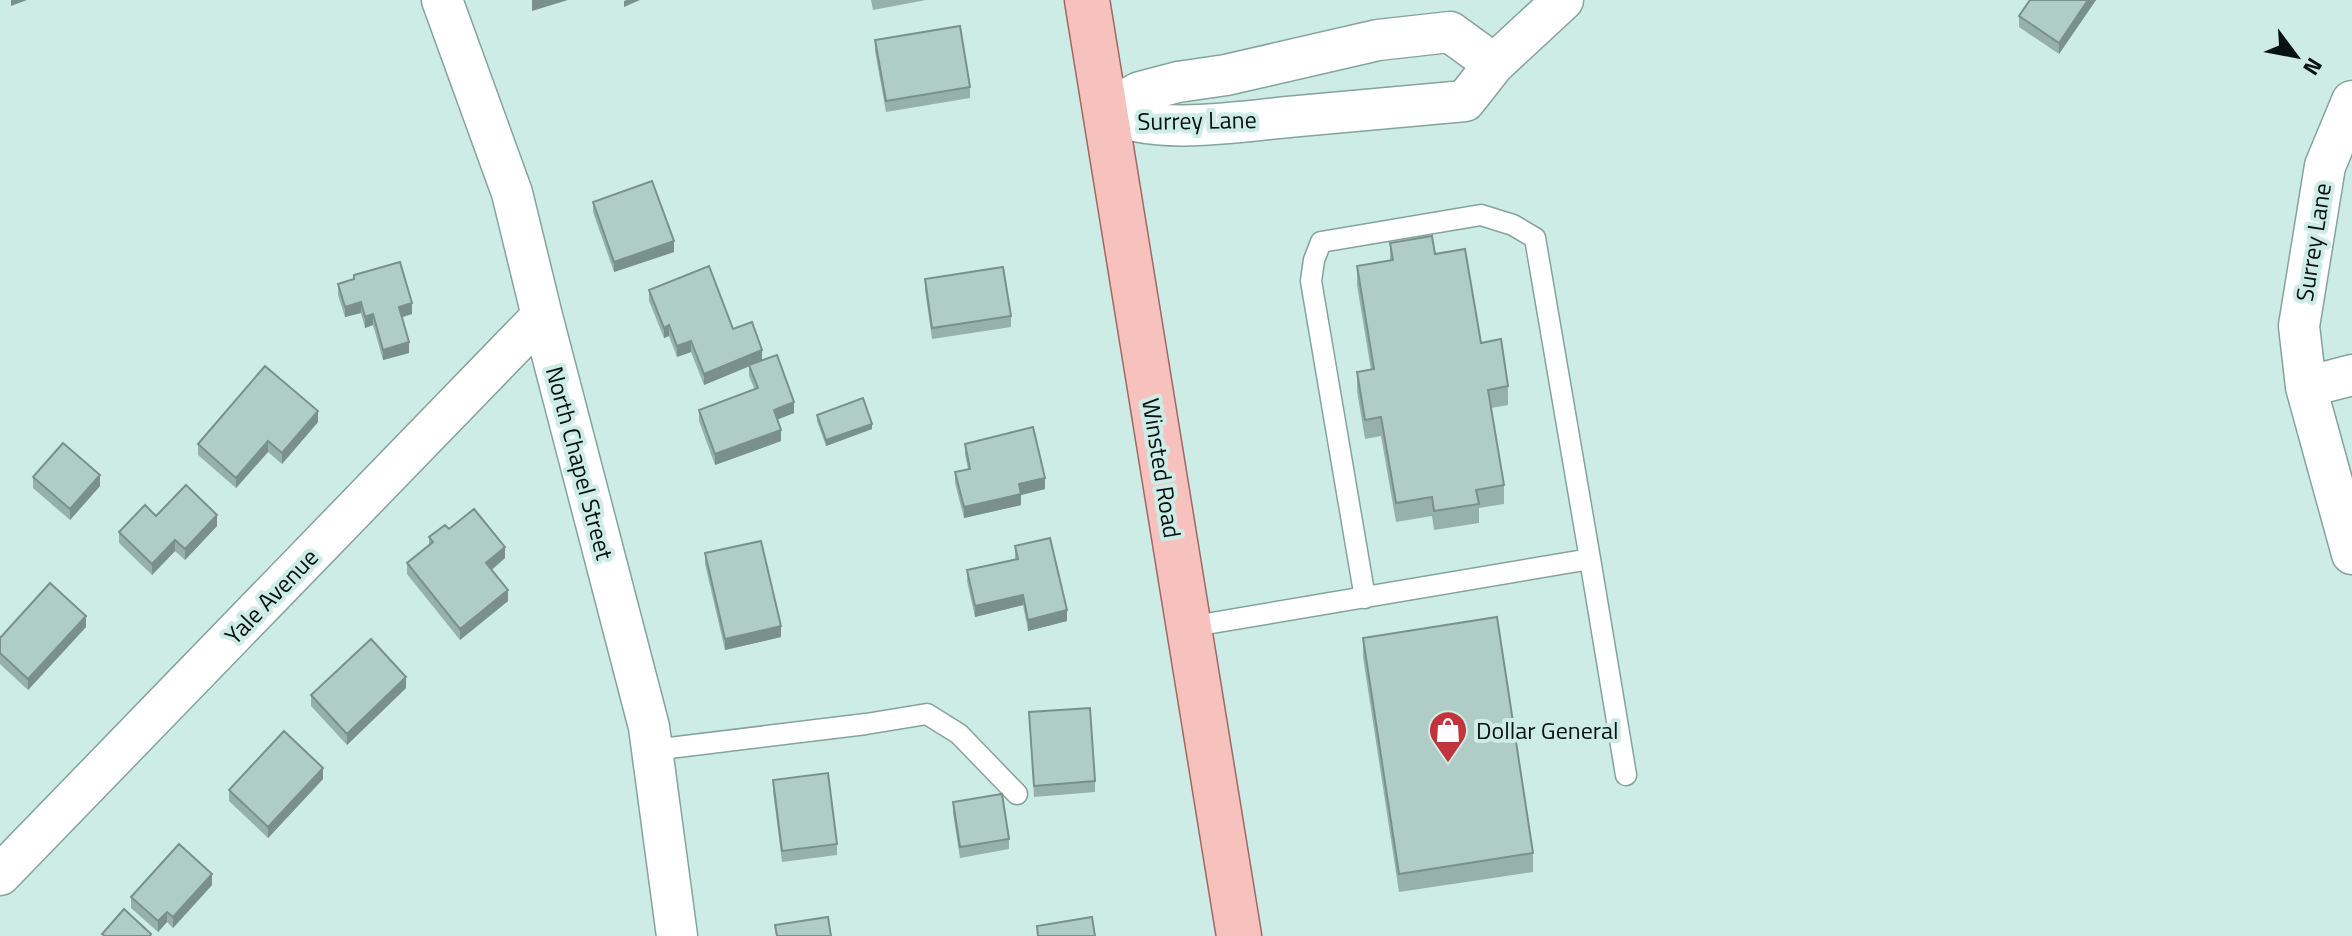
<svg xmlns="http://www.w3.org/2000/svg" width="2352" height="936" viewBox="0 0 2352 936" font-family="'Titillium Web',sans-serif">
<rect width="100%" height="100%" fill="#cdece5"/>
<g fill="none" stroke-linecap="round" stroke-linejoin="round">
<!-- lane casing -->
<g stroke="#85a39c" stroke-width="23">
<path id="lane" d="M1365,598l-54,-317 3,-21 7,-18 160,-27 32,10 22,13 55,321
M1188,627l402,-68 36,216
M653,750l213,-26 61,-10 32,20 58,60"/>
</g>
<!-- street casing -->
<g stroke="#85a39c" stroke-width="43">
<path id="street" d="M442,0l70,193 30,123 107,411 28,209
M2352,101l-27,65 -26,160 7,61 46,167
M1104,111c55,26 136,10 195,5 55,-5 111,-10 166,-15l29,-37 69,-64
M1104,111l36,-19 38,-10 48,-7 152,-35 72,-8 44,32
M2306,387l46,-12
M0,875l542,-559"/>
</g>
<!-- primary casing -->
<g stroke="#a06865" stroke-width="47">
<path id="primary" d="M1087,0l152,936"/>
</g>
<!-- lane -->
<use href="#lane" stroke="#fff" stroke-width="20"/>
<!-- street -->
<use href="#street" stroke="#fff" stroke-width="40"/>
<!-- primary -->
<use href="#primary" stroke="#f7c1be" stroke-width="44"/>
</g>
<!-- wall -->
<path fill="#96b0aa" d="M871,0h55l-53,10z
M2030,0h66l-37,54 -40,-27v-11z
M875,40l95,47v11l-84,14 -11,-61z
M593,202l81,50 -60,20 -21,-60z
M1390,243l45,11 46,89 27,43v19l-17,3 13,77v19l-25,4v15l-45,7 -2,-14 -36,6 -15,-86 -16,3 -8,-48v-19l14,-2 -14,-85v-19l33,-5z
M354,275l58,39 -10,3 7,36 -26,7 -10,-35 -8,3 -4,-15 -16,4 -7,-22v-11l16,-4z
M925,279l86,37v11l-79,12 -7,-49z
M649,290l84,39 29,31 32,53 -17,6 4,22 -66,24 -16,-44v-11l56,-20 -6,-14v-10l-45,19 -13,-33 -14,5 -8,-21 -5,2 -15,-37z
M817,415l55,14 -46,17 -9,-25z
M318,422l-36,42 -14,-12 -32,36 -38,-33v-11z
M965,444l80,45 -24,6v10l-57,13 -9,-35v-11l13,-3 -3,-15z
M33,477l67,9 -30,34 -37,-32z
M156,516l61,10 -32,34 -10,-9 -23,24 -33,-32v-11z
M449,529l56,29 -13,12 16,31 -48,39 -53,-66v-11l22,-18v-8z
M1015,546l52,75 -39,10 -5,-26 -48,12 -8,-36v-11l48,-11z
M705,553l76,84 -56,13 -20,-86z
M86,627l-58,63 -28,-26v-26z
M1363,638l170,215v19l-134,20 -36,-235z
M406,688l-59,57 -36,-39v-11z
M1029,712l66,69v11l-61,5z
M323,779l-55,59 -39,-37v-11z
M773,780l64,64v11l-55,7 -9,-71z
M953,802l56,37v10l-49,9 -7,-45z
M212,885l-39,43 -6,-6 -9,10 -27,-24v-11z"/>
<!-- shaded-wall -->
<path fill="#7a908b" d="M11,0h16l-16,6z
M532,0h36l-36,11z
M627,0h13l-16,7v-6z
M2088,0h8l-37,54v-11z
M674,241v11l-60,20v-10z
M361,302v11l-16,4v-10z
M412,303v11l-13,4v-11z
M373,314v11l-8,3v-11z
M669,325v11l-5,2v-10z
M691,341v11l-14,5v-11z
M409,342v11l-26,7v-10z
M762,350v11l-58,24v-11z
M794,402v11l-20,8v-11z
M318,411v11l-36,42v-11z
M872,424v5l-46,17v-6z
M781,430v11l-66,24v-11z
M268,441v11l-32,36v-10z
M100,475v11l-30,34v-11z
M1045,478v11l-24,6v10l-57,13v-11l55,-23z
M217,515v11l-32,34v-11z
M175,540v11l-23,24v-11z
M505,547v11l-19,16v-11z
M508,590v11l-48,39v-11z
M1023,595v10l-48,12v-11z
M1067,610v11l-39,10v-11z
M86,616v11l-58,63v-11z
M781,626v11l-56,13v-11z
M406,677v11l-59,57v-11z
M323,768v11l-55,59v-11z
M212,874v11l-39,43v-11z
M167,912v10l-9,10v-11z"/>
<!-- building -->
<path fill="#afcdc6" stroke="#7a908b" stroke-width="2" d="M2030,0h58l-29,43 -40,-27z
M960,26l10,61 -84,14 -11,-61z
M652,181l22,60 -60,21 -21,-60z
M1432,236l3,18 30,-5 16,94 20,-4 7,47 -20,4 16,95 -28,5 3,14 -45,7 -2,-14 -36,6 -15,-86 -16,3 -8,-48 17,-3 -17,-103 36,-6 -3,-17z
M400,262l12,41 -13,4 10,35 -26,8 -10,-36 -8,3 -4,-15 -16,5 -7,-23 16,-5v-4z
M709,266l24,63 19,-7 10,28 -58,24 -13,-33 -14,5 -8,-21 -5,3 -15,-38z
M1003,267l8,49 -79,12 -7,-49z
M777,355l17,47 -20,8 7,20 -66,24 -16,-44 59,-22 -9,-23z
M265,366l53,45 -36,42 -14,-12 -32,37 -38,-34z
M863,398l9,26 -46,16 -9,-25z
M1033,427l12,51 -26,6 2,10 -57,13 -9,-35 15,-3 -5,-25z
M63,443l37,32 -30,34 -37,-32z
M186,485l31,30 -32,34 -10,-9 -23,24 -33,-32 26,-27 11,11z
M474,509l31,38 -19,16 22,27 -48,39 -53,-66 26,-21 -4,-5 16,-12 4,4z
M1050,538l17,72 -39,10 -5,-25 -48,11 -8,-36 51,-11 -3,-13z
M761,541l20,85 -56,13 -20,-86z
M50,583l36,33 -58,63 -28,-26v-15z
M1497,617l36,236 -134,21 -36,-236z
M371,639l35,38 -59,57 -36,-39z
M1090,708l5,73 -61,5 -5,-74z
M284,731l39,37 -55,59 -39,-37z
M828,773l9,71 -55,7 -9,-71z
M1002,794l7,45 -49,8 -7,-45z
M179,844l33,30 -39,43 -6,-5 -9,9 -27,-24z
M124,909l27,25 -1,2h-45l-3,-2z
M828,917l3,19h-54l-2,-11z
M1092,917l3,19h-57l-1,-10z"/>
<!-- icons -->
<defs>
<g id="shop-pin" transform="scale(2)"><path d="M0 17L-7.5 6A9.5 9.5 0 1 1 7.5 6Z" fill="#c3333c" stroke="#cdece5"/><path d="M-5-2.5h2.3a2.7 3.5 0 0 1 5.4 0H5L5.5 6h-11ZM-1.5-2.5h3a1.5 2.3 0 0 0-3 0Z" fill="#fff"/></g>
</defs>
<g fill-rule="evenodd">
<use href="#shop-pin" x="1448" y="730"/>
</g>
<g text-anchor="middle" dominant-baseline="central" stroke-width="8" stroke-linejoin="round" paint-order="stroke">
<!-- street labels -->
<g font-size="24" fill="#081210" stroke="#cdece5">
<text transform="translate(1197 120) rotate(-1)">Surrey Lane</text>
<text transform="translate(2313 242) rotate(-81)">Surrey Lane</text>
<text transform="translate(580 463) rotate(75)">North Chapel Street</text>
<text transform="translate(1162 468) rotate(81)">Winsted Road</text>
<text transform="translate(271 596) rotate(-46)">Yale Avenue</text>
</g>
<!-- poi labels -->
<g font-size="24" fill="#081210" stroke="#cdece5" text-anchor="start">
<text x="1476" y="730">Dollar General</text>
</g>
</g>
<!-- north arrow -->
<g transform="translate(2296 56) rotate(122)" stroke="#cdece5" stroke-width="6" paint-order="stroke">
<path d="M0-6L14 30L0 20L-14 30Z" fill="#081210"/>
<text y="-12" font-size="22" font-weight="bold" text-anchor="middle" fill="#081210">N</text>
</g>
</svg>
